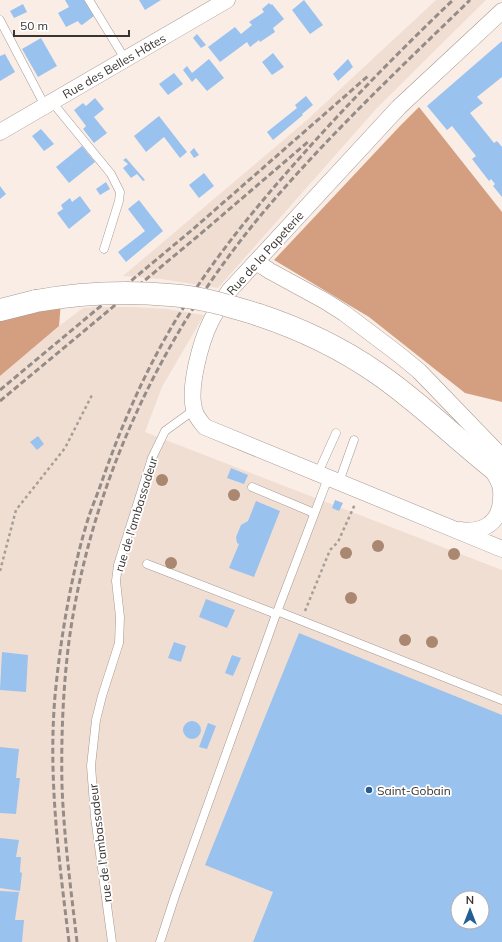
<svg xmlns="http://www.w3.org/2000/svg" width="502" height="942" viewBox="0 0 502 942" font-family="Mulish,sans-serif">
<rect width="100%" height="100%" fill="#faede6"/>
<!-- built -->
<path fill="#f1ded3" fill-rule="evenodd" d="M436,0h50l-109,108 -159,180 -57,-9 -38,-3 184,-156z
M97,307h35l35,2 37,6 -42,72 -17,45 357,138v372h-502v-566l59,-50 24,-18zM458,898h24v24h-24z"/>
<!-- forest -->
<path fill="#d49f80" d="M419,107l83,105v190l-37,-9 -96,-76 -95,-57 125,-133z
M62,290l-3,36 -59,50v-65z"/>
<!-- building -->
<path fill="#9ac2ee" fill-rule="evenodd" d="M65,0h19l10,16 -12,9 -2,-1 -2,-3 -12,6 -8,-14 11,-6z
M139,0h22l-16,10z
M304,0l19,25 -13,9 -18,-24z
M269,3l2,2 1,-1 12,15 -11,9 2,4 -15,10 -1,-2 -9,7 -3,-5 -27,20 -12,-15 27,-20 6,7 11,-9 -3,-3 15,-10 -2,-3z
M23,4l4,8 -13,6 -4,-7z
M197,34l9,11 -5,3 -8,-10z
M41,38l16,28 -19,11 -16,-28z
M502,41v36l-25,20 6,6 -13,10 24,30 3,-2 5,6v50l-9,-11 2,-2 -4,-5 -2,2 -17,-22 4,-3 -24,-30 -5,4 -20,-24z
M273,53l11,14 -12,8 -10,-13z
M5,54l10,18 -15,9v-25z
M209,59l15,19 -17,13 -11,-13 -4,4 -9,-12 4,-4 5,7z
M348,59l5,8 -15,14 -5,-7z
M174,73l9,11 -15,11 -9,-11z
M306,96l7,9 -11,9 1,1 -30,25 -6,-8 30,-24 -2,-3z
M95,98l9,11 -10,8 13,16 -13,10 -11,-14 3,-3 -12,-16 9,-7 3,3z
M159,116l28,36 -7,6 -16,-21 -18,15 -12,-16z
M41,129l13,15 -10,7 -12,-15z
M82,146l13,16 -26,21 -13,-16z
M194,148l5,7 -5,3 -4,-6z
M126,158l19,22 -2,1 -6,-7 -6,4 -8,-10 5,-4 -5,-4z
M204,173l10,13 -15,12 -10,-13z
M106,182l4,7 -10,6 -4,-6z
M0,186l6,8 -6,5z
M80,196l11,15 -22,18 -12,-16 6,-4 -2,-4 9,-7 2,4z
M139,200l24,31 -37,31 -8,-10 27,-21 -17,-22z
M38,436l6,8 -7,6 -7,-8z
M231,468l17,7 -4,9 -17,-6z
M335,500l8,3 -4,8 -7,-3z
M256,501l24,10 -26,66 -25,-9 10,-24 -2,-1 -1,-6 5,-12 7,-4z
M206,599l29,11 -8,18 -28,-11z
M299,633l203,82v227h-249l20,-50 -68,-27zM458,898h24v24h-24z
M174,642l12,4 -5,16 -13,-4z
M2,652l26,3 -2,37 -26,-2z
M232,655l9,3 -8,18 -8,-3z
M183 730a9 9 0 1 1 18 0a9 9 0 1 1-18 0Z
M208,723l8,3 -9,23 -8,-2z
M0,747l19,2 -3,29h4l-4,36 -16,-1z
M0,838l19,2 -3,17h5l-1,15 2,1 -2,18 -20,-3z
M0,891l19,1 -4,28h9l-2,22h-22z"/>
<g fill="none" stroke-linecap="round" stroke-linejoin="round">
<!-- lane casing -->
<g stroke="#a49892" stroke-width="9">
<path id="lane" d="M89,0l36,59
M0,20l45,86
M52,102l59,72 9,18 -1,9 -15,48
M318,473l18,-40
M339,482l15,-42
M252,487l62,26
M147,564l129,50
M277,611l225,89
M112,942l-17,-125 -4,-51 5,-46 6,-24 17,-53 1,-26 -4,-36 2,-16 34,-107 13,-27 29,-21
M160,942l15,-46 99,-276 54,-142"/>
</g>
<!-- street casing -->
<g stroke="#a49892" stroke-width="17">
<path id="street" d="M502,11l-103,96 -170,184c-6,10 -13,20 -18,30 -10,20 -24,69 -16,91 2,6 6,10 10,15l297,122
M0,132l227,-132
M256,262l14,9 55,30 19,12 53,40 22,18 83,86
M460,530c22,3 39,-6 41,-29 0,-6 1,-11 -1,-16 -2,-6 -6,-12 -9,-17"/>
</g>
<!-- secondary casing -->
<g stroke="#a49892" stroke-width="23">
<path id="secondary" d="M0,310l36,-9
M259,315c42,14 82,33 118,58 44,30 82,69 125,102"/>
</g>
<!-- path -->
<path stroke="#a79e99" stroke-width="2.5" stroke-dasharray="3 3" stroke-linecap="butt" d="M0,571l16,-61 49,-62 27,-53
M305,611l25,-61 8,-8 17,-38"/>
<!-- lane -->
<use href="#lane" stroke="#fff" stroke-width="8"/>
<!-- street -->
<use href="#street" stroke="#fff" stroke-width="16"/>
<!-- secondary -->
<use href="#secondary" stroke="#fff" stroke-width="22"/>
<!-- rail -->
<path stroke="#958c87" stroke-width="3" stroke-dasharray="6 3" stroke-linecap="butt" d="M0,390l192,-160 176,-154
M0,401l198,-165 111,-95
M69,942c-10,-82 -21,-164 -14,-246 4,-42 10,-82 19,-123 4,-19 9,-38 15,-57 4,-12 9,-23 13,-35 23,-66 52,-130 91,-188 25,-38 53,-73 82,-107 56,-65 116,-127 178,-186
M77,942c-6,-52 -13,-104 -15,-156 -1,-48 1,-98 7,-145 22,-159 94,-310 197,-432 63,-74 134,-141 204,-209"/>
<!-- secondary-bridge casing -->
<g stroke="#a49892" stroke-width="23" stroke-linecap="butt">
<path id="secondary-bridge" d="M36,301c44,-8 90,-10 134,-6 31,2 60,11 89,20"/>
</g>
<!-- secondary-bridge -->
<use href="#secondary-bridge" stroke="#fff" stroke-width="22"/>
</g>
<!-- trees -->
<g fill="#a98771">
<circle cx="162" cy="480" r="6"/>
<circle cx="234" cy="495" r="6"/>
<circle cx="378" cy="546" r="6"/>
<circle cx="346" cy="553" r="6"/>
<circle cx="454" cy="554" r="6"/>
<circle cx="171" cy="563" r="6"/>
<circle cx="351" cy="598" r="6"/>
<circle cx="405" cy="640" r="6"/>
<circle cx="432" cy="642" r="6"/>
</g>
<!-- markers -->
<circle fill="#255d95" stroke="#fff" stroke-width="1.5" cx="369" cy="790" r="4"/>
<g text-anchor="middle" dominant-baseline="central" stroke-width="3.5" stroke-linejoin="round" paint-order="stroke">
<!-- street labels -->
<g font-size="12" fill="#393431" stroke="#fff">
<text transform="translate(114 66) rotate(-30)">Rue des Belles Hâtes</text>
<text transform="translate(265 253) rotate(-48)">Rue de la Papeterie</text>
<text transform="translate(136 514) rotate(-73)">rue de l'ambassadeur</text>
<text transform="translate(100 843) rotate(-97)">rue de l'ambassadeur</text>
</g>
<!-- poi labels -->
<g font-size="12" fill="#393431" stroke="#fff" text-anchor="start">
<text x="377" y="790">Saint-Gobain</text>
</g>
</g>
<!-- north arrow -->
<g transform="translate(470 910)"><circle r="19" fill="#ffffff" stroke="#b0aead"/>
<path d="M0-3L7 15L0 10L-7 15Z" fill="#255d95"/>
<text y="-6" font-size="11" font-weight="bold" text-anchor="middle" fill="#393431">N</text>
</g>
<!-- scale -->
<path d="M14 30v6h115v-6" fill="none" stroke="#393431" stroke-width="2"/>
<text x="20" y="30" font-size="12" fill="#393431" stroke="#ffffff" stroke-width="3" paint-order="stroke">50 m</text>
</svg>
